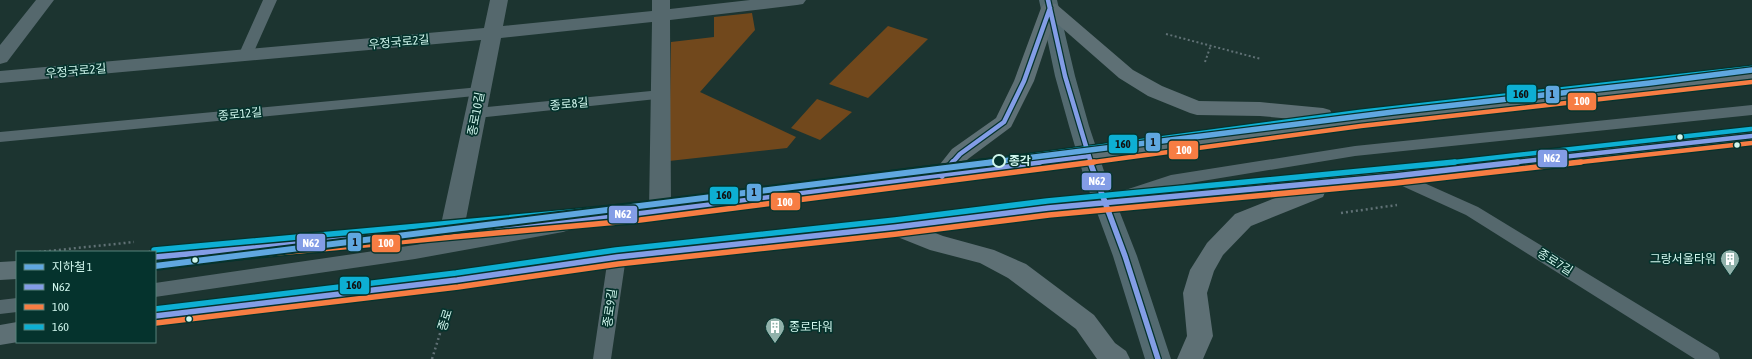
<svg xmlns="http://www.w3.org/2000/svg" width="1752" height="359" viewBox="0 0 1752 359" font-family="'Asap Condensed','Noto Sans KR',sans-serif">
<rect width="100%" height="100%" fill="#1c3430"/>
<!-- green -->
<path fill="#71481c" d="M752,13l3,17 -55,62 96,45 -9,11 -118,13 2,-119 43,-5v-20z
M888,26l40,13 -60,59 -39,-14z
M817,99l35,13 -32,28 -29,-12z"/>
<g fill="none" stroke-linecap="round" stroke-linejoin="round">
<!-- path-far1 -->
<path stroke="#607175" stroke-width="2" stroke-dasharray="2 2.5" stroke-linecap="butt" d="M1166,34l95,25
M1205,62l6,-17"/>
<!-- path -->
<path stroke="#607175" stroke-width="2.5" stroke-dasharray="2 3" stroke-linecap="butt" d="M1341,213l56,-8
M39,252l95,-10
M432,359l16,-51"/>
<!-- service -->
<path fill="#55686d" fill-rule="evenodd" d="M263,0h14l-25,56 -2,3 -5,1 -5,-1 -2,-3z
M480,87l5,2 2,3 -2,3 -485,47v-10z
M661,90l5,2 2,3 -2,3 -189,20 -5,-2 -2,-3 2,-3 5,-2z
M1752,105v10l-397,41 -183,30 -53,18 -6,-2 -2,-4 2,-4 58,-19 184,-29z
M1395,170l83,37 240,146 2,6h-25l-229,-144 -77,-35 -2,-4 2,-4z
M563,220l6,2 2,4 -2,4 -6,2 -148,27 -260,38v-14l260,-38z
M617,250l6,2 3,5 -15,102h-18l15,-102 3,-5z
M17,298v14l-17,2v-14z"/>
<!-- minor -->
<path fill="#55686d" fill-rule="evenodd" d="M36,0h18l-47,62 -7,2v-19z
M490,0h18l-5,26 149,-15v-11h18v9l80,-9h56l-3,4 -6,1 -127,15 1,190 -3,6 -8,2 -8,-2 -3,-6 3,-188 -151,16 -37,191 -4,6 -8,3 -8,-3 -4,-6 41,-189 -481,43v-12l484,-43z"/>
<!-- secondary -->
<path fill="#536a70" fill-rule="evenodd" d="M1039,0h18l18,76 14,50 17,51 31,79 34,103h-26l-32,-103 -29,-79 -15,-51 -14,-50z"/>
<!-- primary -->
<path fill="#5e7075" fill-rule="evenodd" d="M1050,3l6,1 77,66 29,16 37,15 61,1 63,6 7,2 3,6 419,-47v12l-392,45 -418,58 -3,-1 -300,38 -484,45v-14h-9l9,-4 484,-43 298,-37 15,-19 44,-31 18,-37 27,-73 3,-4zM1054,21l65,57 29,18 42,17 7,2 63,1 43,4 -340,44 5,-5 43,-32 23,-46z
M1752,129v14l-426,47 -3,7 -72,29 -28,29 -9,16 -7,22 6,43 -10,23h-26l10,-23 -4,-43 7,-23 17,-27 28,-29 50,-20 -237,22 -118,15 13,5 51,14 32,14 68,51 21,28 11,8 4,8h-33l-21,-30 -68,-51 -28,-15 -50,-13 -35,-14 -278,30 -160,23 -302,37v-20l302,-35 160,-23 279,-30 152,-18 347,-32z
M17,261v18l-17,1v-18z
M17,322v20h1l-18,3v-20z"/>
<!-- bus-1-far1 casing -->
<g stroke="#05332d" stroke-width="7">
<path id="bus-1-far1" d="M1048,0l17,76 26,87
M952,163l8,-9 44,-32 20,-41 26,-73
M1032,163l57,-7
M1509,163l243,-27"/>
</g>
<!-- bus-1 casing -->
<g stroke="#05332d" stroke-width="8">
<path id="bus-1" d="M1090,162l35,94 33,103
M942,176l11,-14
M155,257l484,-44 401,-51
M155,316l302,-36 160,-23 279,-30 152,-19 347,-32 123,-14"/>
</g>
<!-- bus-2-far1 casing -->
<g stroke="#05332d" stroke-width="7">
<path id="bus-2-far1" d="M1087,163l274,-37 391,-44
M1572,163l180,-20"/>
</g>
<!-- bus-2 casing -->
<g stroke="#05332d" stroke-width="8">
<path id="bus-2" d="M156,264l484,-44 454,-58
M156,323l302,-36 160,-23 279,-30 152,-19 347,-32 185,-21"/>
</g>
<!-- bus-3-far1 casing -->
<g stroke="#05332d" stroke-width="7">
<path id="bus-3-far1" d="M977,163l382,-51 392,-44
M1446,163l305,-34"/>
</g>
<!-- bus-3 casing -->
<g stroke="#05332d" stroke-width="8">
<path id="bus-3" d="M154,250l484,-44 347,-44
M155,309l301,-36 160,-23 279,-30 152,-19 408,-39"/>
</g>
<!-- bus-1-far1 -->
<use href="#bus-1-far1" stroke="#839de6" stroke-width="4.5"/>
<!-- bus-1 -->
<use href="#bus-1" stroke="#839de6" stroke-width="5.5"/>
<!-- bus-2-far1 -->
<use href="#bus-2-far1" stroke="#f77d43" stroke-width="4.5"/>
<!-- bus-2 -->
<use href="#bus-2" stroke="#f77d43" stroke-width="5.5"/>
<!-- bus-3-far1 -->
<use href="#bus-3-far1" stroke="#0dafd3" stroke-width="4.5"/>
<!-- bus-3 -->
<use href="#bus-3" stroke="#0dafd3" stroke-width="5.5"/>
<!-- metro-1-far1 casing -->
<g stroke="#05332d" stroke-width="8">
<path id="metro-1-far1" d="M986,163l407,-51 257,-29 102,-13"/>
</g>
<!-- metro-1 casing -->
<g stroke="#05332d" stroke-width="10">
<path id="metro-1" d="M155,266l839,-104"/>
</g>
<!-- metro-1-far1 -->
<use href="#metro-1-far1" stroke="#60a7e0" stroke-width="5.5"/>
<!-- metro-1 -->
<use href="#metro-1" stroke="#60a7e0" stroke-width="6"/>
</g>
<!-- icons -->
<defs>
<g id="building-pin" transform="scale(1)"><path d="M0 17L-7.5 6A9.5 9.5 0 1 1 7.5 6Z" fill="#91b2ab" stroke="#05332d"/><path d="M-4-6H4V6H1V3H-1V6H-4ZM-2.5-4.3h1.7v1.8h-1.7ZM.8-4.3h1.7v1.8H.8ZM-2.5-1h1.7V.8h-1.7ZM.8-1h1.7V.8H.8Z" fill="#fff"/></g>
</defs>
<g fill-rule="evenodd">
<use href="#building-pin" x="1730" y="259"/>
<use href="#building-pin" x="775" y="327"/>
</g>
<!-- markers -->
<g fill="#d0f6ed" stroke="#05332d" stroke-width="1.5">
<circle cx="1680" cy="137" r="3.5"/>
<circle cx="1737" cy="145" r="3.5"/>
<circle cx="195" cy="260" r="3.5"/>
<circle cx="189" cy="319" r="3.5"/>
</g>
<circle fill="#05332d" stroke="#d0f6ed" stroke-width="2" cx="999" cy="161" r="6"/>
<g text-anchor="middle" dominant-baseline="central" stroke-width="3.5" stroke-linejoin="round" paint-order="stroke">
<!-- street labels -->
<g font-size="12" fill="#d0f6ed" stroke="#05332d">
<text transform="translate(399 42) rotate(-5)">우정국로2길</text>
<text transform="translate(76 71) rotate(-5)">우정국로2길</text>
<text transform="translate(569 104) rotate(-5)">종로8길</text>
<text transform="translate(240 114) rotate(-5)">종로12길</text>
<text transform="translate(476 114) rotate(-79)">종로10길</text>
<text transform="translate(1555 262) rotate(32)">종로7길</text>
<text transform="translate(610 308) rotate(-82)">종로9길</text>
<text transform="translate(445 320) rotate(-72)">종로</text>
</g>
<!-- stop labels -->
<g font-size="12" font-weight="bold" fill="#d0f6ed" stroke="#05332d" text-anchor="start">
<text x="1009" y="161">종각</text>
</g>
<!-- poi labels -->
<g font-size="12" fill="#d0f6ed" stroke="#05332d" text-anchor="end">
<text x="1716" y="259">그랑서울타워</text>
<text x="789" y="327" text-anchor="start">종로타워</text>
</g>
</g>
<g stroke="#05332d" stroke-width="1.5">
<rect x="1506" y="84" width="31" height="19" rx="4" fill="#0dafd3"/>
<rect x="1545" y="85" width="15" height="19" rx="4" fill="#60a7e0"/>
<rect x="1567" y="92" width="30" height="19" rx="4" fill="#f77d43"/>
<rect x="1145" y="132" width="16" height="20" rx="4" fill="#60a7e0"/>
<rect x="1108" y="134" width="30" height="20" rx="4" fill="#0dafd3"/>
<rect x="1168" y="140" width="31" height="20" rx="4" fill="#f77d43"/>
<rect x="1537" y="149" width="31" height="19" rx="4" fill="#839de6"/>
<rect x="1081" y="172" width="31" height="19" rx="4" fill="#839de6"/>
<rect x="746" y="183" width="16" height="19" rx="4" fill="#60a7e0"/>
<rect x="709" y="186" width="30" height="19" rx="4" fill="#0dafd3"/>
<rect x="770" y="192" width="31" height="19" rx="4" fill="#f77d43"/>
<rect x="608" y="205" width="30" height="19" rx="4" fill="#839de6"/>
<rect x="347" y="232" width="15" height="20" rx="4" fill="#60a7e0"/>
<rect x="296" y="233" width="30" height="19" rx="4" fill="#839de6"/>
<rect x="371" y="234" width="30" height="19" rx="4" fill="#f77d43"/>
<rect x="339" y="276" width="31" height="19" rx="4" fill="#0dafd3"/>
</g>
<g font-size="11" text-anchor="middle" font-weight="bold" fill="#fff">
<text x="1582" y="105">100</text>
<text x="1184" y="154">100</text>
<text x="1552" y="162">N62</text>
<text x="1097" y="185">N62</text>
<text x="785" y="206">100</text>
<text x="623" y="218">N62</text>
<text x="311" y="247">N62</text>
<text x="386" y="247">100</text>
</g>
<g font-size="11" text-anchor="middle" font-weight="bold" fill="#111">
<text x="1521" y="98">160</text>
<text x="1552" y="98">1</text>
<text x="1153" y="146">1</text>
<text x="1123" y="148">160</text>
<text x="754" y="196">1</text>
<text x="724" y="199">160</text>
<text x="355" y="246">1</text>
<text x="354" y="289">160</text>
</g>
<!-- legend -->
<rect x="16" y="251" width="140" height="92" fill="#05332d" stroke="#56817a"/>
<rect x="24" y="264" width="20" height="6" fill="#60a7e0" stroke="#56817a"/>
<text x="52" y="271" font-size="12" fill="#d0f6ed">지하철 1</text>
<rect x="24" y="284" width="20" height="6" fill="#839de6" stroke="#56817a"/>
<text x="52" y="291" font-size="12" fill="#d0f6ed">N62</text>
<rect x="24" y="304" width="20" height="6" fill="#f77d43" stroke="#56817a"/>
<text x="52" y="311" font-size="12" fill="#d0f6ed">100</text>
<rect x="24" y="324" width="20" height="6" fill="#0dafd3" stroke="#56817a"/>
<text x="52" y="331" font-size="12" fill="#d0f6ed">160</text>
</svg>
